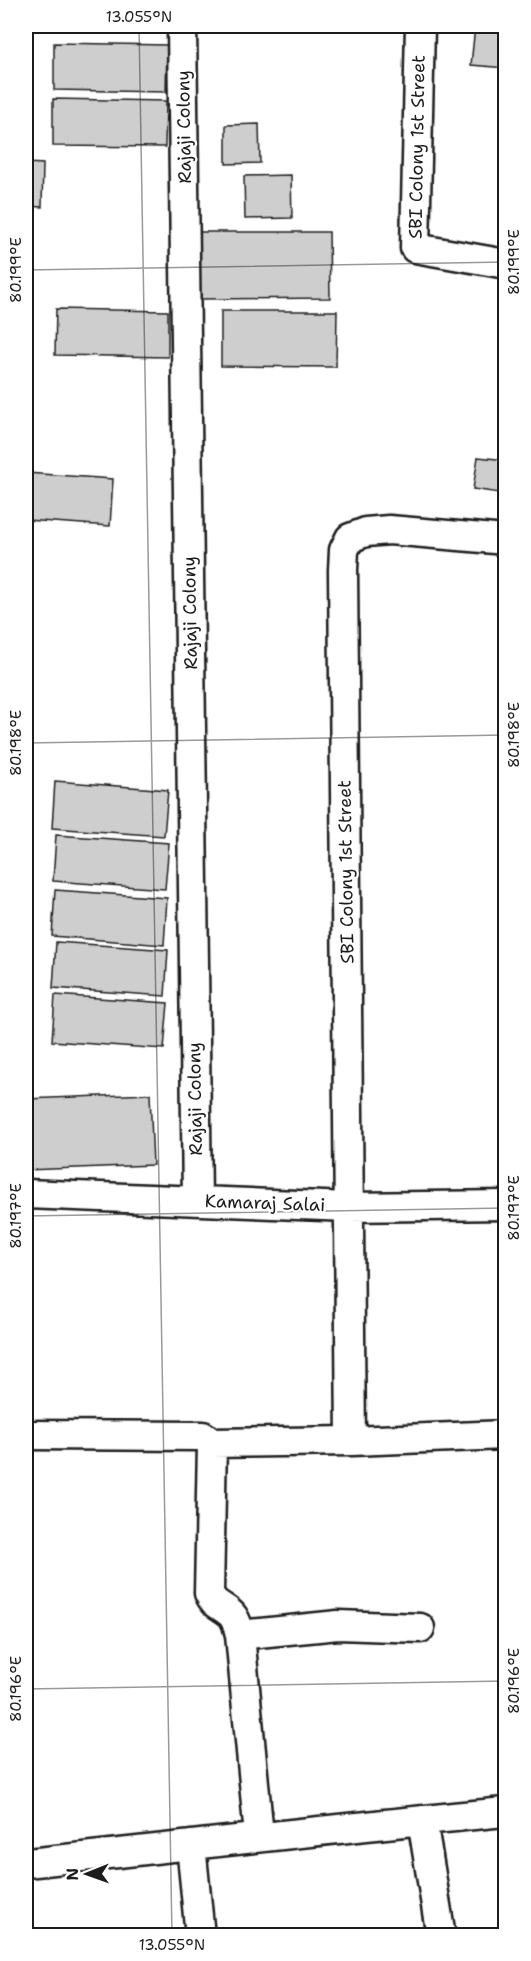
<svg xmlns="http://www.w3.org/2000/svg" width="531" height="1961" viewBox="0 0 531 1961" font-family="'Shantell Sans',sans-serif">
<rect width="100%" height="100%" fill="#fff"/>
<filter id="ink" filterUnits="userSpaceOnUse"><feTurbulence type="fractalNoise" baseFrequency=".0167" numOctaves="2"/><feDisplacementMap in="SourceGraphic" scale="12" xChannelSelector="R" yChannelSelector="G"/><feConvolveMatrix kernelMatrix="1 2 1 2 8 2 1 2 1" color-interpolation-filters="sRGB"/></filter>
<g filter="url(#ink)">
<!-- building -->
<path fill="#cecece" stroke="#1c1c1c" stroke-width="1.5" d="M475,26h31v42l-35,-3z
M54,43l113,2 -1,47 -112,-2z
M53,99l113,2 -1,46 -112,-1z
M259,124l1,39 -34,1v-39z
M26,163l17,1 -1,43 -16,-1z
M291,175l1,43 -47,1 -1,-43z
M199,232h130l1,66 -131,1z
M56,309l112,2v46l-113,-2z
M221,311h116l-1,56 -115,-1z
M478,457l28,3v34l-33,-5z
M26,473l87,6 -3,47 -84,-6z
M55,781l113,9 -4,46 -112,-8z
M56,835l113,8 -4,46 -112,-8z
M55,890l112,8 -3,47 -112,-9z
M56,942l112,8 -3,46 -112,-8z
M55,995l113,8 -4,46 -112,-8z
M150,1094l3,71 -127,5v-71z"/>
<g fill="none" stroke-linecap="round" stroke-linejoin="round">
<!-- minor casing -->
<g stroke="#1c1c1c" stroke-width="33">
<path id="minor" d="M182,26l15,1174
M420,26l-5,222 91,16
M26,1194l323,13 157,-2
M26,1435l177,1 9,7 -3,150c5,12 12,12 21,20 6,5 8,14 10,22l19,201
M351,1441l-8,-871 1,-20 6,-12 16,-6 23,-2 117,10
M212,1443l139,-2 155,-6
M240,1635l98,-10 82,3
M422,1820l19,116
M191,1845l9,91
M26,1863c160,-17 319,-36 480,-51"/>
</g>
<!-- minor -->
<use href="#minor" stroke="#fff" stroke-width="28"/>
</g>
</g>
<!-- ticks -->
<path fill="none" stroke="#1c1c1c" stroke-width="1.5" stroke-opacity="0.45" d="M139,26l33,1910M26,270l480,-8M26,743l480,-8M26,1216l480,-8M26,1689l480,-8"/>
<g text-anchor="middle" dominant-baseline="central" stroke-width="4.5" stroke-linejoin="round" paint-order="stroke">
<!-- street labels -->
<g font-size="18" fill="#1c1c1c" stroke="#fff">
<text transform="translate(184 127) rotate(-91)">Rajaji Colony</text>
<text transform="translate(417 147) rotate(-89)">SBI Colony 1st Street</text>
<text transform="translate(190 613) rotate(-91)">Rajaji Colony</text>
<text transform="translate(346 872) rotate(-91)">SBI Colony 1st Street</text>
<text transform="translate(195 1099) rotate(-91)">Rajaji Colony</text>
<text transform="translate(265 1203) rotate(2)">Kamaraj Salai</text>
</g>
</g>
<!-- margin -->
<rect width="531" height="1961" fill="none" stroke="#fff" stroke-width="66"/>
<!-- north arrow -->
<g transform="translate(87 1874) rotate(269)" stroke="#ffffff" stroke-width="4.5" paint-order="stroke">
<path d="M0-4.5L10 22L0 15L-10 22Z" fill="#1c1c1c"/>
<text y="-9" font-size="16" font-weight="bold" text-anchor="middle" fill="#1c1c1c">N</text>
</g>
<rect x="33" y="33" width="465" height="1895" fill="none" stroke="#1c1c1c" stroke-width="2"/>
<g font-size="15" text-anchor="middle" fill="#1c1c1c">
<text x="139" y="22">13.055°N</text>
<text transform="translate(514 262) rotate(-90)" y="5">80.199°E</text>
<text transform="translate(16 270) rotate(-90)" y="5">80.199°E</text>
<text transform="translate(514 735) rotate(-90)" y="5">80.198°E</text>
<text transform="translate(16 743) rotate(-90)" y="5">80.198°E</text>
<text transform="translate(514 1208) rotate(-90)" y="5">80.197°E</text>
<text transform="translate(16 1216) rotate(-90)" y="5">80.197°E</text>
<text transform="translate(514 1681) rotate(-90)" y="5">80.196°E</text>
<text transform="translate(16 1689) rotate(-90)" y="5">80.196°E</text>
<text x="172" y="1950">13.055°N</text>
</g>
</svg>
